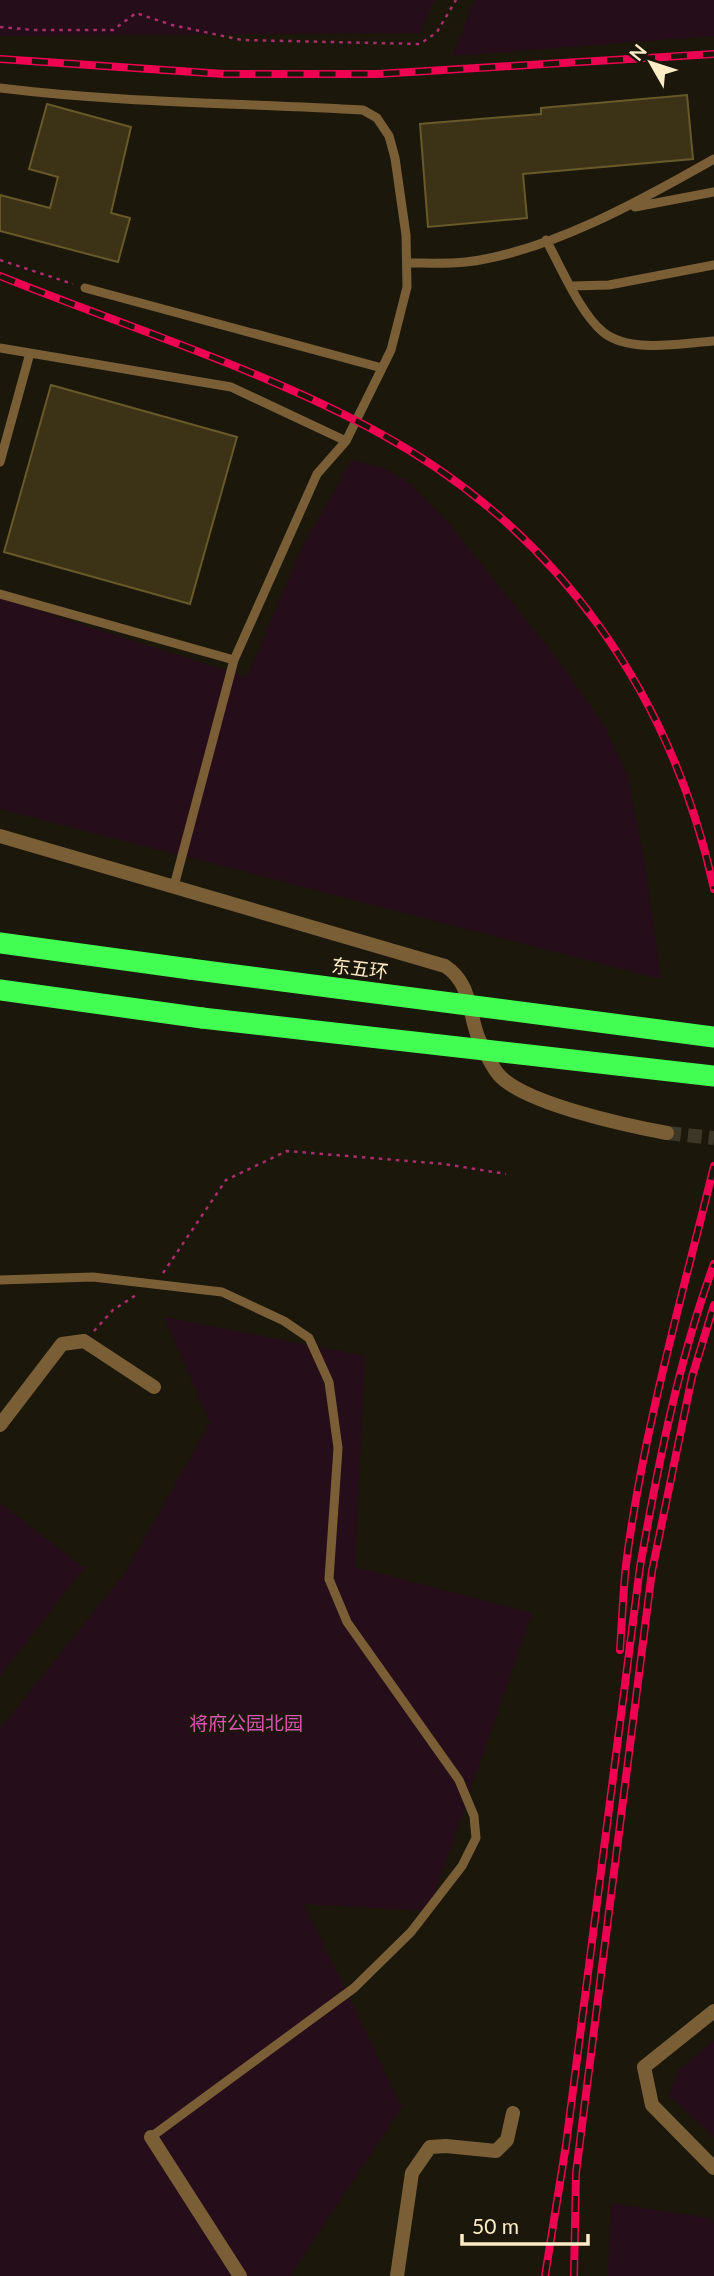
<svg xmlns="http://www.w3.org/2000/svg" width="714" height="2276" viewBox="0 0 714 2276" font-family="Lato,'Noto Sans SC',sans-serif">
<rect width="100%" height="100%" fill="#1b170b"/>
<!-- green -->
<path fill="#250e19" d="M0,0h434l-13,33 -421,3z
M474,0h240v36l-261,20z
M352,460l32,8 25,15 38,38 109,136 49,70 22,46 18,92 16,114 -661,-170v-211l247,79 56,-132z
M164,1317l201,39 -10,211 177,46 -103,298 -125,-7 98,203 -112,169h-290v-547l124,-155 86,-151z
M0,1503l84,65 -84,108z
M714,2040v97l-45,-41 9,-25z
M611,2203l98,15 5,5v53h-106z"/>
<!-- building -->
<path fill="#3c3317" stroke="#675929" stroke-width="2" d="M687,95l6,64 -170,15 4,44 -99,9 -8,-103 121,-10v-6z
M47,104l84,23 -20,86 19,5 -12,44 -118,-31v-36l50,13 8,-31 -29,-8z
M51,385l186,52 -47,167 -186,-52z"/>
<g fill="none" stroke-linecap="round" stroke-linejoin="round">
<!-- minor-tunnel -->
<path stroke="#3d3727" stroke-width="14" stroke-dasharray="14 7" stroke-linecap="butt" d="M667,1133l47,5"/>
<!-- path -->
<path stroke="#ab2d6b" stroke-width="2.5" stroke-dasharray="3.5 5" stroke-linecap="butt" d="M0,27l33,3h80l23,-17 36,12 70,15 178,4 17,-12 19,-32
M0,260l73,24
M163,1273l63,-93 61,-29 157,13 62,10
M94,1331l19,-21 23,-15"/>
<!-- service -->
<path stroke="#7a5f36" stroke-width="9" d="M0,88c121,15 242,15 363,22l14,8 12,18 6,22 11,77 1,52 -16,63 -45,91 -29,33 -83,186 -60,226
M635,207l79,-15
M546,240c15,27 34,73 57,92 27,22 79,11 111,9
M407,263c19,0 40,1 59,-1 83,-10 176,-62 248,-103
M572,286l37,-1 105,-20
M85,288l297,80
M0,348l231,39 115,54
M0,462l30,-109
M0,594l234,66
M0,1280l93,-3 129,15 62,29 25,17 20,44 9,66 -9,131 18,43 112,158 15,36 2,22 -14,28 -51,66 -57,56 -203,149"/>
<!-- minor -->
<path stroke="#7a5f36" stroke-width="14" d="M0,836l445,130c26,17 23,44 33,71 5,11 13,29 21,38 26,29 130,51 168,58
M0,1425l62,-81 22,-3 70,46
M714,2011l-70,56 8,38 62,63
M151,2137l89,139
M397,2276l15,-103 18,-26 16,-1 50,5 11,-11 6,-27"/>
<!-- motorway -->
<path stroke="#42fd52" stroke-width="21" d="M0,943l190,26
M0,990l202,28"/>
<!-- rail casing -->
<g stroke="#ed0351" stroke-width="8">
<path id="rail" d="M0,59l224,15h153l337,-20
M0,276c124,50 265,94 381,158 177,97 291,260 333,455
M620,1650c2,-28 3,-57 6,-85 17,-135 56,-267 88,-399
M545,2276l21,-131 74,-578c18,-102 38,-205 74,-303
M574,2276l2,-103 76,-602 40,-194 22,-72"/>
</g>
<!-- rail -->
<use href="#rail" stroke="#1b170b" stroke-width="5" stroke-dasharray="16" stroke-linecap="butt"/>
<!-- motorway-bridge -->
<path stroke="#42fd52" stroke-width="21" d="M190,969l524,68
M202,1018l512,58"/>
</g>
<g text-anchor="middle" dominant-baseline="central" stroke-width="5" stroke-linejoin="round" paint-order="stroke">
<!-- street labels -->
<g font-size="19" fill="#feecc6" stroke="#1b170b">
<text transform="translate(360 968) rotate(7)">东五环</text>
</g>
<!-- park labels -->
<g font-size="19" fill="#dc54b1" stroke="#1b170b">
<text x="246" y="1722">将府公园北园</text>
</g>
</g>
<!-- north arrow -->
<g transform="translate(651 63) rotate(309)" stroke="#1b170b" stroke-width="5" paint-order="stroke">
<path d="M0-5L12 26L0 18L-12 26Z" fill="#feecc6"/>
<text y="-10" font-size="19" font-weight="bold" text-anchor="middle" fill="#feecc6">N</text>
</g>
<!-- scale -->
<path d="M462 2234v10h126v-10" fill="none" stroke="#feecc6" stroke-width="3.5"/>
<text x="472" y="2234" font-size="21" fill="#feecc6" stroke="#1b170b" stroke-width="5" paint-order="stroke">50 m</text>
</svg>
